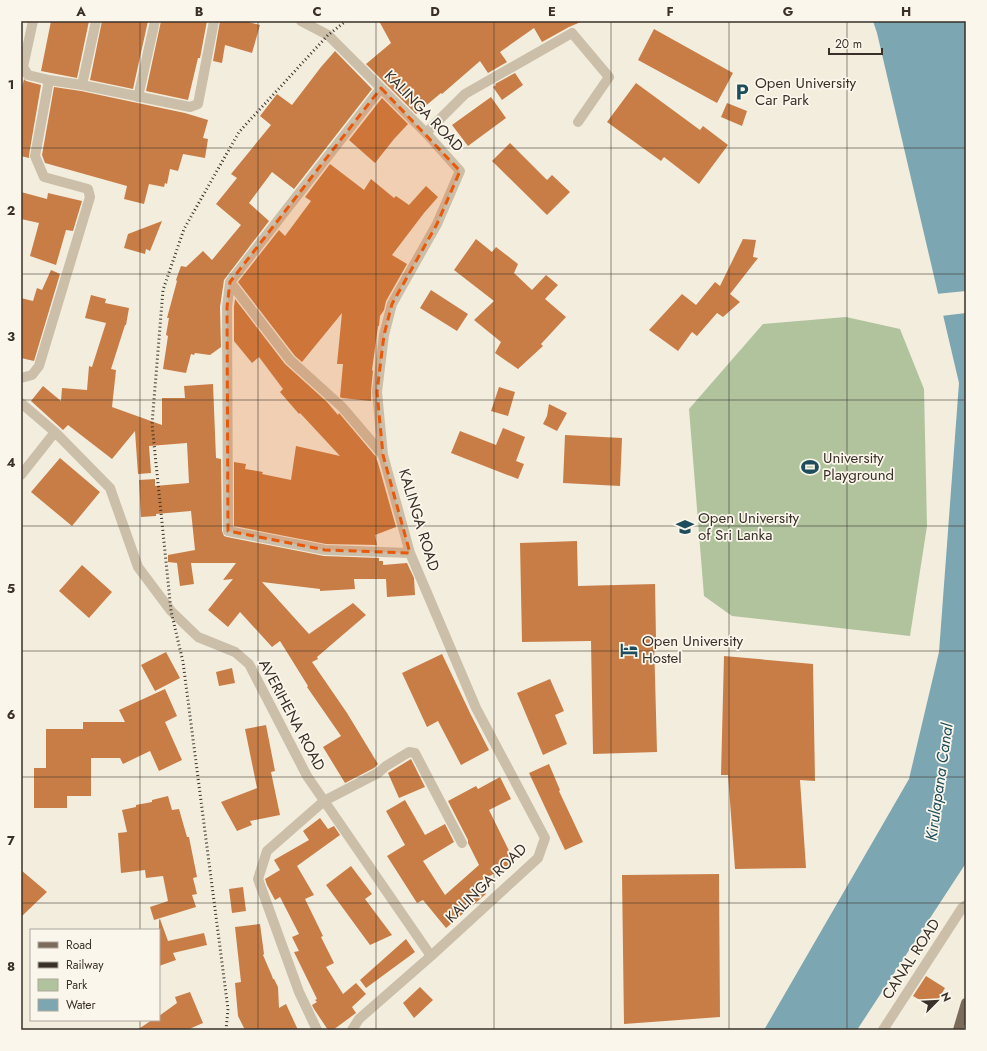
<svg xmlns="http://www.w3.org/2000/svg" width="987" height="1051" viewBox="0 0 987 1051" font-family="Jost,sans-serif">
<rect width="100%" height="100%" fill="#f3edde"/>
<!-- green -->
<path fill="#b0c39d" d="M846,317l54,12 24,60 3,137 -17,110 -178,-20 -28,-20 -15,-187 74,-85z"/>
<!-- water -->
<path fill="#7ca6b1" d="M873,21h93v842l-109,167h-93l145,-251 30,-127 20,-269 -82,-350z"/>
<!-- pier -->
<path fill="#f3edde" d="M966,291v22l-25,3 -5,-22z"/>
<!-- building -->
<path fill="#c97d46" d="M51,21h38l-12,57 -36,-7z
M102,21h46l-15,68 -43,-9z
M161,21h46l-7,37h-2l-10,42 -42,-9z
M220,21h24l16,4 -8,28 -27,-8 -3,18 -9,-2z
M379,21h204l-14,6 -27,15 -8,-14 -34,24 7,10 -19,11 -8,-12 -38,33 -1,-1 -25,21 -50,-50 25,-21z
M654,29l79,44 -16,30 -79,-43z
M335,51l37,38 -78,100 -22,-17 -23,31 20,18 -45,59 -4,27 1,40 -11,8 -15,-2 -1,2 -3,-1 -5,19 -23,-4 5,-33 -2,-1 3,-17h-2l10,-37 -1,-1 5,-14 5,1 17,-16 9,9 29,-35 -25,-21 21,-26 -6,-4 40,-49 -11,-9 17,-22 15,11 29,-38z
M515,73l8,12 -21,15 -9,-13 3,-2 -1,-1z
M24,79l2,2 15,4 -12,70v3l-8,-2v-64z
M636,83l64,47 3,-4 25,19 -29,39 -35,-27 -3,4 -54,-39z
M54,87l27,4 104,22 23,7 -5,18 5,1 -3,19 -22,-4 -5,17 -8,-2 -3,15 -2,-1 -1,4 -15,-3 -5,20 -20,-5 3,-13 -82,-23 -3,-8z
M491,97l15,21 -38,28 -16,-21z
M382,98l26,26 -14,15 -19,24 -26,-23z
M727,103l20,8 -5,15 -21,-9z
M510,143l37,37 5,-5 18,17 -23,23 -55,-54z
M330,164l34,26 7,-11 23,19 2,-2 13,9 17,-19 12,11 -14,16 -32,42 15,9 -21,37 -2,9 -4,6 -1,10h-1l-6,44 1,1 -2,20v10l-29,-3 -2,-1 3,-33h-6l5,-51 -40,49 -7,-6 -57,-74 41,-52 6,6 26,-35 -6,-4z
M21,192l26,7 1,-6 34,8 -9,30 -7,-1 -10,35 -26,-9 9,-33 -18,-4z
M162,221l-12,30 -4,-2 -1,5 -21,-6 4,-14z
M476,239l16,13 4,-5 22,17 -4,9 18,17 14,-15 12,10 -13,14 21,18 -25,27 2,2 -25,23 -23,-16 6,-11 -27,-22 20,-19 -40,-31z
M743,239l13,1 -3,17 5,1 -28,36 10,8 -17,15 -6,-4 -20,23 -5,-4 -14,19 -29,-21 33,-36 14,11 19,-23 5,4z
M51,270l9,4 -26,87 -13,-3v-60l12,3 4,-13 5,2z
M431,290l37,24 -11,17 -37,-23z
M91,295l15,4 -1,4 24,5 -3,17h-1l-14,44 5,1 -4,37 50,18v-27h23l-1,-12 29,-2 3,74 5,1 1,72 2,5 3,1 97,19 55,2v3h4v4l24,-2 7,15 1,17 -28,2 -1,-18h-32l1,10 -35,2v-2l-58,-7 47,52 44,-31 13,12 -49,42 1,2 -6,3 35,51 31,51 -4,4 -29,15 -22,-36 18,-11 -34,-49 1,-1 -28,-45 -8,6 -32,-35 -12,15 -20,-17 25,-31 -10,1 13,-17h-45l3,21 -14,2 -3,-23 -9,-1v-7l27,-5 -4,-39 -35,3v2l-15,1 -2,-37 16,-1v7l34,-3 -2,-40 -38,3 2,27 -13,1 -3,-43 -23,28 -44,-34 -5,5 -32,-29 12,-15 18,15 1,-13 25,2 2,-24 3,1 14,-44 -21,-5z
M235,299l50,65 42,38 11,13 1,-2 38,45h-1l2,5 18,64 -21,8 2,10 -51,-1 -92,-18v-64l12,2 -1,5 18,3 -1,2 29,6 5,-34 44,10 -40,-43 -1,1 -19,-22 3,-3 -24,-32 -7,6 -18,-22v-34z
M499,387l16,5 -7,24 -17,-5z
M549,404l18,9 -10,18 -14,-7 4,-8z
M503,428l22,9 -9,24 8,3 -6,15 -67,-26 9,-22 36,14z
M565,435l57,3 -2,48 -57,-3z
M60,458l40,34 -28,34 -41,-34z
M577,541l1,45 77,-2 1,55h-2l3,113 -64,2 -2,-113 -69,1 -2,-99z
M82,565l30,27 -23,26 -30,-27z
M166,652l14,26 -25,13 -14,-26z
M442,654l29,61 18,35 -28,15 -23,-44 -11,6 -25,-54z
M724,656l89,8 2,117 -15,-1 6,88 -71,1 -7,-94h-7z
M232,668l3,15 -16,3 -3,-14z
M550,679l14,32 -9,4 12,29 -24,11 -26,-62z
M165,689l12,27 -12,6 17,38 -23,11 -9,-20 -27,13 -3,-6h-29v38h-24v12h-33v-40h12v-39h37v-7h42l-6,-12z
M266,725l9,46 -4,1 9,43 -30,6 2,4 -15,6 -16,-29 36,-14 -12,-59z
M411,759l14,28 -26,11 -11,-25z
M549,764l11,26 -1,1 24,51 -18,8 -36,-77z
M500,777l11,22 -22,11 26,53 -39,20 10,11 -40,34 -23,-28 -6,3 -30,-47 18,-11 -19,-34 19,-11 20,35 20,-11 9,18 -31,19 22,34 34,-30 -11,-22v-3l-20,-39 28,-15 2,3z
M168,796l4,14 7,-1 8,28h2l8,40 -4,1 4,16 -5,1 4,12 -42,13 -4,-13 18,-6 -5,-25 -17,2 -1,-8 -24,3 -3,-40 9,-1 -5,-22 14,-3v-2l16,-3v-2z
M320,818l8,11 6,-3 6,9 -43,31 17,29 -9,4 18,37 -2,1 13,26 -8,4 17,27 13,-11 10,11 -14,13 4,6 -23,17h-5l-14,-21 -2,-4 5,-3 -2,-2 2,-1 -23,-47 5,-1 -7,-14 7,-3 -19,-37 -5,3 -8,-15 -2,-6 15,-9 -6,-10 35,-20 -6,-9z
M351,866l21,28 -7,5 27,36 -22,10 -44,-60z
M21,870l26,22 -26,25z
M719,874l1,143 -96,7 -2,-149z
M243,887l3,24 -14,2 -3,-24z
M160,919l8,22 36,-8 3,12 -34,8 3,7 -17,6v-46z
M260,924l4,30 -1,1 9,21 1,3h1l4,8 1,21 7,-4 12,26h-53l-7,-14 -3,-33 6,-1 -6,-55z
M406,939l9,13 -49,36 -6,-8z
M926,976l19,12 -12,20 -20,-12z
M420,987l13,13 -19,18 -11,-15z
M190,992l13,31 -16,7h-50l15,-10h7v-4l18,-13 -2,-6z"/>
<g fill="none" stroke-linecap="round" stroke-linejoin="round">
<!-- minor -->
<path stroke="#ccbfa9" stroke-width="10" d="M33,21l-10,46 5,8 21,5 33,5 108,22 8,-3 16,-83
M301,21l27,14 98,98 34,38 -23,53 -45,80 -8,31 -7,57 6,63 27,98 66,155 69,130 -7,20 -107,98 -72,63 -7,11
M82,85l14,-64
M381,88l-151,194 60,78 52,47 41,48
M138,97l17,-76
M426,133l39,-39 107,-61 37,44 -31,45
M230,282l-3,25 1,224 97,19 85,3
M21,378l11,-3 7,-9 51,-169 -2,-8 -44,-12 -9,-21 14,-76
M21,403l34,29 55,56 28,79 33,44 27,26 37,15 14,12 58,112 124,180
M21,475l34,-43
M317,1030l-18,-38 -41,-113 9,-28 57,-50 54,-28 8,-7 23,-14 6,1 47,90
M883,1030l79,-122 4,-3"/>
<!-- primary -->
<path stroke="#7b6b5a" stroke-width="10" d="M958,1030l8,-27"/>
<!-- rail -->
<path stroke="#393129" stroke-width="3" stroke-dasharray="1 3" stroke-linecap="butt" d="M226,1030l2,-21 -45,-347 -12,-51 -19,-187 11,-134 21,-61 55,-97 89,-97 18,-14"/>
</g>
<!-- marked area -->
<path fill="#e8590c" fill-opacity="0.2" stroke="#e8590c" stroke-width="3" stroke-dasharray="8 5" stroke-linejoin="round" d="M381,88l79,83 -23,53 -45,80 -8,31 -7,57 6,63 27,98 -85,-3 -97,-19 -1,-224 3,-25z"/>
<!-- grid -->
<path fill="none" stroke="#393129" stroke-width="1" stroke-opacity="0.55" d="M140,21v909M258,21v1009M376,21v1009M494,21v1009M611,21v1009M729,21v1009M847,21v1009M21,148h945M21,274h945M21,400h945M21,526h945M21,651h945M21,777h945M21,903h945M140,1020v10"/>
<!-- icons -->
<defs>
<g id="parking-bare" transform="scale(1.38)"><path d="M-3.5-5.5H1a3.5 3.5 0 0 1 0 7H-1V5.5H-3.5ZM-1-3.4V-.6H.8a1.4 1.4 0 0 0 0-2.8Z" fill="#1d4d5c" stroke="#fbf6eb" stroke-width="2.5" paint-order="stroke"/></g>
<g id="stadium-bare" transform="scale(1.38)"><path d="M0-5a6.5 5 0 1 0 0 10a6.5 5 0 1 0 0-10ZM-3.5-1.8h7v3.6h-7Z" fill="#1d4d5c" stroke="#fbf6eb" stroke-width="2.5" paint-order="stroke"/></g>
<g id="university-bare" transform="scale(1.38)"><path d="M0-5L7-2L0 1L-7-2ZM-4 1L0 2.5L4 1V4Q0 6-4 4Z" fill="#1d4d5c" stroke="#fbf6eb" stroke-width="2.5" paint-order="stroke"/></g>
<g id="hotel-bare" transform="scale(1.38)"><path d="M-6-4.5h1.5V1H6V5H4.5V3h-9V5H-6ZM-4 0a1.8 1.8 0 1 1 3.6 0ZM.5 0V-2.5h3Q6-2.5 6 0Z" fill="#1d4d5c" stroke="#fbf6eb" stroke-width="2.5" paint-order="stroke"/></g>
</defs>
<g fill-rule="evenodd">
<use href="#parking-bare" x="742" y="92"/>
<use href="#stadium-bare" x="810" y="467"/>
<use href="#university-bare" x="685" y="527"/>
<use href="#hotel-bare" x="629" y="650"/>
</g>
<g text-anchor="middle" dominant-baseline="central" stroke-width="3.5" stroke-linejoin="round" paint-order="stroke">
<!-- poi labels -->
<g font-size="15" fill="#393129" stroke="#fbf6eb" text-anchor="start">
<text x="755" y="83">Open University<tspan x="755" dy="17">Car Park</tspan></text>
<text x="823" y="458">University<tspan x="823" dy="17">Playground</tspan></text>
<text x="698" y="518">Open University<tspan x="698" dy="17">of Sri Lanka</tspan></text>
<text x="642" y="641">Open University<tspan x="642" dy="17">Hostel</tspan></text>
</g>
<!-- street labels -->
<g font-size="15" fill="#393129" stroke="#fbf6eb">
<text transform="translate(424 111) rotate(46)">KALINGA ROAD</text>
<text transform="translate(419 520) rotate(73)">KALINGA ROAD</text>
<text transform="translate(292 715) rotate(62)">AVERIHENA ROAD</text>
<text transform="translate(486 883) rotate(-44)">KALINGA ROAD</text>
<text transform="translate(911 959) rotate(-57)">CANAL ROAD</text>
</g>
<!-- water labels -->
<g font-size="16" font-style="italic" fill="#1d4d5c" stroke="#fbf6eb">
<text transform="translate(939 782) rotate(-82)">Kirulapana Canal</text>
</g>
</g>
<!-- border -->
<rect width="987" height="1051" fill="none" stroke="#fbf6eb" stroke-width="44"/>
<!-- legend -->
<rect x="30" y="929" width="130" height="92" fill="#fbf6eb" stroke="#ada79d"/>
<rect x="38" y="942" width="20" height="6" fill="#7b6b5a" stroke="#ada79d"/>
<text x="66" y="949" font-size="12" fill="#393129">Road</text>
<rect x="38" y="962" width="20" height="6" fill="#393129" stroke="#ada79d"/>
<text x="66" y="969" font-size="12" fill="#393129">Railway</text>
<rect x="38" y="979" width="20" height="12" fill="#b0c39d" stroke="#ada79d"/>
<text x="66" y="989" font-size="12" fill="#393129">Park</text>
<rect x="38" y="999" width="20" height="12" fill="#7ca6b1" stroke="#ada79d"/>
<text x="66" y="1009" font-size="12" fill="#393129">Water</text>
<!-- north arrow -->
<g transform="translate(937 1001) rotate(66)" stroke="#fbf6eb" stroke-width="3" paint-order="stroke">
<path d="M0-3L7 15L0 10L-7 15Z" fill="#393129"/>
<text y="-6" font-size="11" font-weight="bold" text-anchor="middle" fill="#393129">N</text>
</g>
<!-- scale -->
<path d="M829 48v6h53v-6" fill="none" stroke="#393129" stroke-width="2"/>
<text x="835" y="48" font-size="12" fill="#393129" stroke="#fbf6eb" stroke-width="3" paint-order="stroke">20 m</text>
<rect x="22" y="22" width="943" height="1007" fill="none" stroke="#393129" stroke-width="1.5"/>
<g font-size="13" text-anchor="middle" font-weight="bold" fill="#393129">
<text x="81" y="16">A</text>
<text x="199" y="16">B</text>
<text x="317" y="16">C</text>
<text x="435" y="16">D</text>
<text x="552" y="16">E</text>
<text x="670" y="16">F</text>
<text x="788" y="16">G</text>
<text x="906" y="16">H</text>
<text x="11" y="89">1</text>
<text x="11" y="215">2</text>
<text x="11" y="341">3</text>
<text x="11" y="467">4</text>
<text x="11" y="593">5</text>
<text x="11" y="719">6</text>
<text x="11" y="845">7</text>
<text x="11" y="971">8</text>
</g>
</svg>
